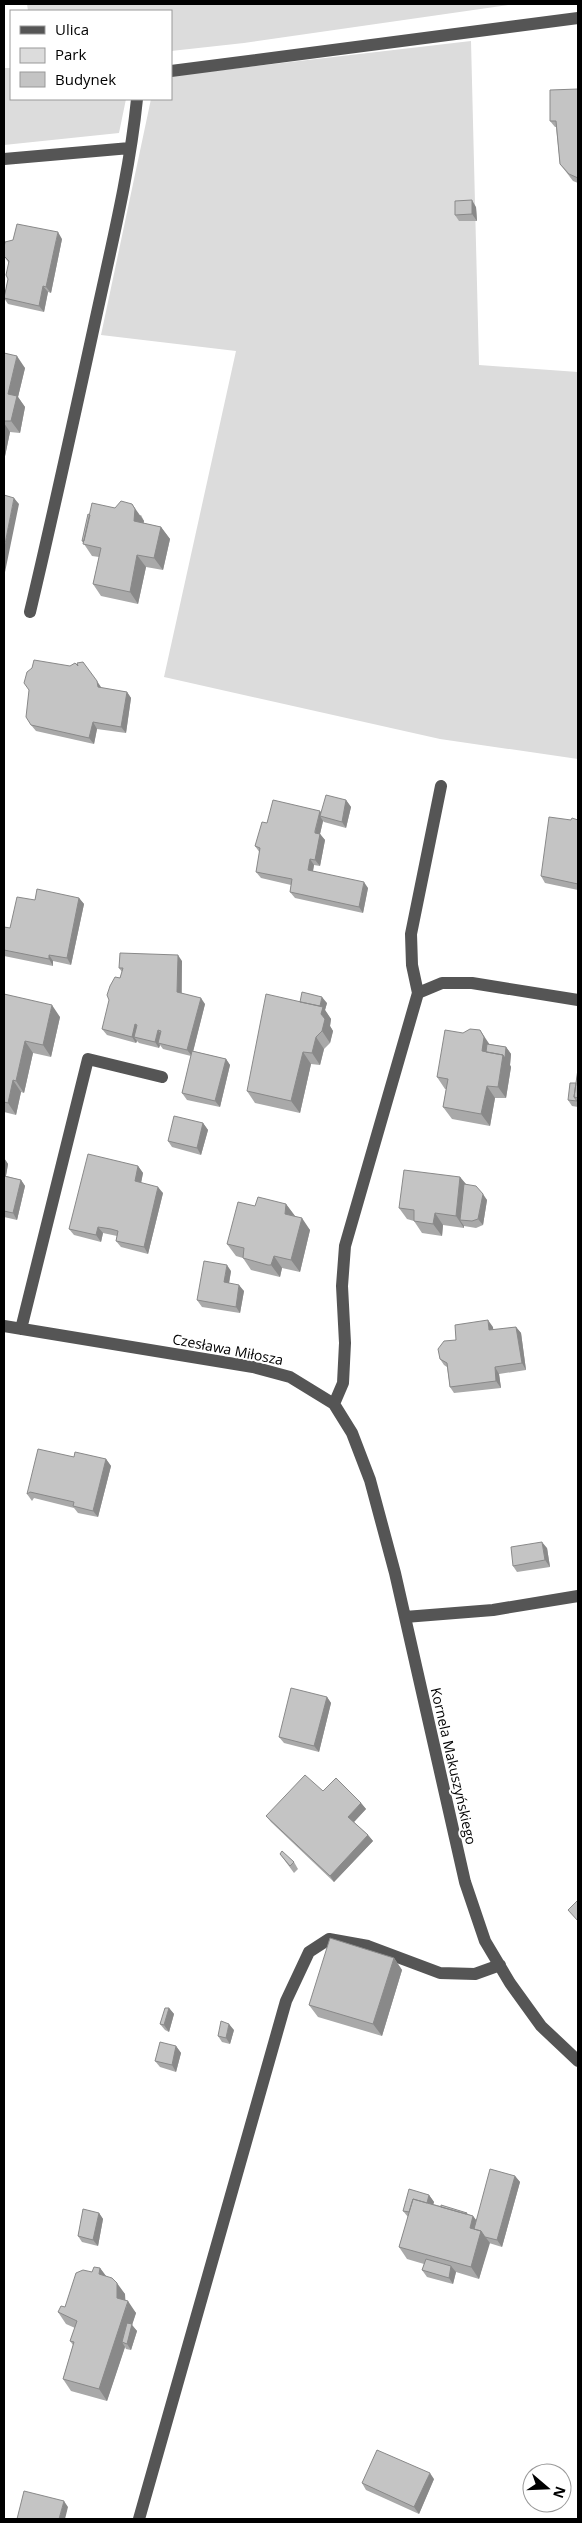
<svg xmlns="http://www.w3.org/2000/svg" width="582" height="2523" viewBox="0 0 582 2523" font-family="'Open Sans',sans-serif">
<rect width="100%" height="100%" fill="#fff"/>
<!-- green -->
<path fill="#dcdcdc" d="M27,4h489l-272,39 -73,8v-40h-143z
M471,41l8,324 99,7v387l-138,-20 -276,-62 72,-326 -135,-16 50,-236h20v-23z
M4,68h7v31h115l-7,34 -115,12z"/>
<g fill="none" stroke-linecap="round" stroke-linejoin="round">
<!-- minor -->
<path stroke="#555" stroke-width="12" d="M171,71l407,-53
M4,159l126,-11
M30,612c24,-101 46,-203 68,-304 15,-69 32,-139 39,-209
M418,993l24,-10h30l106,17
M4,1326l249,41 37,10 44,27 18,29 18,47 25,93 70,309 20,59 25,42 31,43 37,35
M21,1329l67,-270 74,18
M334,1404l9,-21 2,-40 -3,-57 3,-40 73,-253 -6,-28 -1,-31 30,-148
M405,1617l88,-7 85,-14
M139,2519l147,-518 23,-49 20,-13 39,7 72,27 35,1 25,-9"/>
</g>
<!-- wall -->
<path fill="#a9a9a9" d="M578,89v94l-5,-2 -13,-17 -4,-37h-1l-5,-6z
M476,207l1,14h-18l-4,-6z
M62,239l-11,54 -3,-1 -4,20 -36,-8 -4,-6 4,-19v-17l-4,-6z
M4,353l21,15 -7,29 7,10 -5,26 -10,-1 -6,29z
M141,515l3,6 -1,2 18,4 9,12 -7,31 -17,-3 -8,37 -37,-8 -8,-12 6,-27 -7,-1 -10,-15z
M83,662l18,26 26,4 4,6 -5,35 -29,-4 -3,15 -58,-13 -5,-6 39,-59h8z
M346,800l5,7 -5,21 -22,-6 -1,-1 -3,13 5,6 -5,26 -6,-1 -1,6 55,17 -5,25 -68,-15 -5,-6 1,-7 -30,-7 -5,-6 4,-19 -5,-7 66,-34z
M571,820h7v70l-33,-7 -4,-7z
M79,898l5,6 -13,61 -18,-4v5l-49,-10v-26l6,-2 25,-28z
M182,961v32l23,11 -12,47 33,8 4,6 -10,42 -33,-7 -5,-7 9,-37 -28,-7 -3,-4 -1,3 -20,-5 -2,-2 -1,2 -29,-8 -5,-6 20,-57 -3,-4z
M4,994l56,23 -9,40 -18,-4 -9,40 -3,-1 -5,23 -12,-3z
M300,1002l27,1 -2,7 6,9 -1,7 3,5 -3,12 -6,6 -4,16 -9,-1 -11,49 -45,-10 -8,-12z
M489,1044l17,3 5,7 -1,11 1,2 -5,31h-11l-5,28 -38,-7 -9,-12 3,-18h-1l-8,-12z
M578,1069v38l-6,-1 -4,-6 8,-17z
M203,1123l5,7 -7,25 -29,-8 -4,-6z
M4,1158l4,6 -2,12 15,4 4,6 -8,34 -13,-3z
M138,1166l5,7 -2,10 22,10 -15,61 -27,-7 -5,-6 1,-5 -14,-3 -2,9 -27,-7 -5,-6z
M460,1177l6,7 21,16 -4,25 -7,3 -12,-2v2l-21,-3 -1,11 -20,-3 -8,-12 -7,-2 -8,-11z
M286,1204l9,12 15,14 -10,42 -18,-4 -2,9 -29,-7 -8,-12 -7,-2 -9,-12 28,-38z
M231,1271l-2,12 15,8 -4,22 -38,-6 -5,-7z
M493,1327v3l23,-3 5,6 5,37 -27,4 2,14 -47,5 -4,-6 -3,-20 -3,-2 -4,-6 16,-19z
M74,1457l32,2 5,7 -13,51 -20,-4 -4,-5 -40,-10 -2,3 -5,-7z
M547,1548l3,19 -33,5 -4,-6z
M327,1697l4,6 -12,49 -35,-9 -5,-6z
M323,1791l38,12 5,6 -12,13 14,13 5,6 -39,41 -63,-60 -5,-6z
M280,1854l14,8 4,7 -4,4z
M394,1958l8,12 -20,66 -64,-19 -9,-12z
M169,2008l5,6 -5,18 -4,-2 -5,-6z
M234,2030l-4,14 -8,-2 -4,-6z
M176,2046l5,7 -5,19 -16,-5 -5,-6z
M515,2176l5,6 -18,65 -13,-4 -10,36 -23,-7 -3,12 -26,-7 -5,-7 2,-6 -17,-5 -8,-12 9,-30 -5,-6 26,-16 5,7 -1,2 34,9 1,1 5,2 4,5z
M99,2213l4,6 -5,27 -16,-4 -4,-6z
M100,2268l6,8 19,18v6l11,13 -4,12 5,6 -6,19 -5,-1 -1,-2 -18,54 -36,-10 -8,-12 10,-34 -3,-4 5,-13 -9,-4 -8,-12 7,-5 27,-35z
M434,2479l-15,35 -53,-24 -4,-7z"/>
<!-- shaded-wall -->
<path fill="#898989" d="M472,200l4,7 1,14 -5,-7z
M58,232l4,7 -11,54 -5,-6z
M43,286l5,6 -4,20 -5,-6z
M17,356l8,12 -7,29 7,10 -5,26 -9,-12 -3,-27z
M4,423l6,9 -6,29z
M14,498l5,6 -15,73v-28z
M132,504l12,17 -2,12 -8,-12z
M161,527l9,12 -7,31 -9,-12z
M137,555l9,12 -8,37 -8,-12z
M97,681l4,6 1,7 -4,-7z
M127,692l4,6 -5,35 -5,-6z
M93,722l4,7 -3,15 -5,-6z
M346,800l5,7 -5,21 -4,-6z
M320,811l4,6 -4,-1 3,5 -3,13 5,6 -5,26 -5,-6v-27z
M310,859l4,6 -2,11 -4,-6z
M364,882l4,6 -5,25 -4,-6z
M79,898l5,6 -13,61 -4,-7z
M49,955l4,6v5l-4,-7z
M178,955l4,6 -1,38 -4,-7z
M322,997l5,6 -2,7 6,9 -1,7 3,5 -3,12 -8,-12 -3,-20z
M201,998l4,6 -13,52 -5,-6z
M52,1005l8,12 -9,40 -8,-12z
M135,1024l4,7 -5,6 3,4 -1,2 -4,-6z
M158,1030l5,7 -5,6 2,2 -1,3 -4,-6z
M480,1030l12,18 -1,9 -9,-6z
M316,1037l8,12 -4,16 -8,-12z
M25,1041l8,12 -9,40 -8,-12z
M506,1047l5,7 -1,11 1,2 -5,31 -8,-11 5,-32z
M303,1052l8,12 -11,49 -9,-12z
M226,1059l4,6 -10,42 -5,-6z
M13,1080l8,12 -5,23 -8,-12z
M487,1086l8,12 -5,28 -9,-12z
M203,1123l5,7 -7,25 -4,-7z
M4,1158l4,6 -3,17 -1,-2z
M138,1166l5,7 -3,15 -5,-7z
M460,1177l9,11 -9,32 4,6v2l-8,-12z
M21,1180l4,6 -8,34 -4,-7z
M158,1187l5,6 -15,61 -4,-7z
M483,1194l4,6 -4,25 -5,-6z
M286,1204l9,12 -10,-2z
M435,1213l8,12 -1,11 -9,-12z
M302,1218l8,12 -10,42 -9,-12z
M98,1227l5,6 -2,9 -5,-7z
M274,1256l8,12 -2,9 -9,-12z
M227,1265l4,6 -3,18 -4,-7z
M239,1285l5,6 -4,22 -4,-6z
M488,1320l5,7 1,9 -5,-6z
M516,1327l5,6 5,37 -4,-7z
M495,1367l4,7 2,14 -5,-7z
M106,1459l5,7 -13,51 -5,-6z
M542,1542l5,6 3,19 -5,-7z
M327,1697l4,6 -12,49 -5,-6z
M361,1803l5,6 -13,14 -5,-6z
M368,1835l5,6 -39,41 -4,-6z
M394,1958l8,12 -20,66 -9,-12z
M169,2008l5,6 -5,18 -5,-7z
M229,2024l5,6 -4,14 -4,-6z
M176,2046l5,7 -5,19 -4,-7z
M515,2176l5,6 -18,65 -5,-7z
M429,2195l5,7 -3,11 -5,-7z
M99,2213l4,6 -5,27 -5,-6z
M473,2216l8,11 -2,8 -9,-7z
M481,2231l9,12 -11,36 -8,-12z
M451,2266l5,6 -3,12 -4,-6z
M100,2268l9,12 -10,-6z
M117,2283l8,11 1,15 2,-8 8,12 -4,12 5,6 -6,19 -4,-6 -5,-2 3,5 -18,54 -8,-12 18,-91z
M430,2473l4,6 -15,35 -5,-7z
M64,2501l4,6 -3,12h-6z"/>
<!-- building -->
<path fill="#c4c4c4" stroke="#898989" d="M578,89v89l-9,-4 -9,-10 -4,-43h-6v-31z
M472,200v14l-17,1v-14z
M17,224l41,8 -12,55 -3,-1 -4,20 -35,-8 4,-19 -2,-4 3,-14 -5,-5v-8l1,-6 8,-2z
M4,353l13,3 -9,38 9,2 -6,25h-7z
M4,495l10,3 -10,51z
M121,501l11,3 3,5 -1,12 27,6 -7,31 -17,-3 -7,37 -37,-8 8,-36 -18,-4 9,-41 23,5z
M88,514l2,1 -6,26h-2z
M34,660l36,6 5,-3 3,3 -1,-3 6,-1 14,19 1,6 29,5 -6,35 -28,-5 -4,16 -58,-13 -5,-8 3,-27 -5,-7 3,-11 5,-4z
M326,795l20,5 -4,22 -22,-6z
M273,800l47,11 -5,20v2l5,1 -5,26 -5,-1 -2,11 56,12 -5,25 -69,-15 2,-13 -36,-7 4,-24 -5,-2 7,-24 5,1z
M549,817l22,3 1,-2 6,2v64l-37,-8z
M37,889l42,9 -12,60 -18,-3v4l-45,-9v-23l6,1 7,-31 18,3z
M120,953l58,2 -1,37 24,6 -14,52 -29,-7 3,-12 -3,-1 -3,12 -21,-5 3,-12 -2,-1 -3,13 -30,-8 7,-29 -2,-5 3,-9 5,-9 5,1 3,-10h-4z
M302,992l20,5 -2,9 -20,-4z
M4,994l48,11 -9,40 -18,-4 -9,40 -3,-1 -5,23 -4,-1z
M266,994l57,13 -2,7 4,5 -3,12 -6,6 -4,16 -9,-1 -12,49 -44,-10z
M470,1029l10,1 4,7 -2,14 21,4 -5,32 -11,-1 -6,28 -38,-7 5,-28 -11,-2 8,-47 18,3z
M487,1044l19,3 -1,11 -2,-3 -17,-3z
M192,1051l34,8 -11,42 -33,-8z
M578,1069v29l-4,-1z
M570,1083h6l-2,14 3,4 -9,-1z
M174,1116l29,7 -6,25 -29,-7z
M88,1154l50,12 -3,15 23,6 -14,60 -28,-6 2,-10 -7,-2 -13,-2 -2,8 -27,-6z
M404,1170l56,7 -4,39 -21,-3 -2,11 -19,-3v-11l-15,-2z
M4,1176l17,4 -8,33 -9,-2z
M464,1184l12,2 7,8 -5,25 -6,2 -12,-1z
M258,1197l28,7 -1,10 17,4 -11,42 -17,-4 -3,9h-3l-25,-7 1,-10 -17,-4 11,-42 17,4z
M204,1261l23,4 -3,17 15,3 -3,22 -39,-7z
M488,1320l1,10 27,-3 6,36 -27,4 1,14 -46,6 -3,-24 -7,-4 -2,-10 6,-8 12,-1 -1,-15z
M38,1449l36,8 1,-5 31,7 -13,52 -20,-5 1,-4 -44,-10 -3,2z
M542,1542l3,18 -32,6 -2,-19z
M291,1688l36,9 -13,49 -35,-9z
M305,1775l18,16 13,-13 25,25 -13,14 20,18 -38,41 -64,-60z
M282,1851l12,11 -4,4 -10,-12z
M578,1900v21l-10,-11z
M330,1938l64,20 -21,66 -64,-19z
M165,2008h4l-5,17 -4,-1z
M221,2021l8,3 -3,14 -8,-2z
M160,2042l16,4 -4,19 -17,-4z
M490,2169l25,7 -18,64 -12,-3 -4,-6 -7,-2z
M409,2189l20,6 -2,8 -14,-4 -4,13 -6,-1z
M413,2199l60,17 -3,12 11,3 -10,36 -72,-20z
M441,2205l26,8 -1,1 -25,-7z
M83,2209l16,4 -6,27 -15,-4z
M426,2259l25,7 -2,12 -27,-8z
M94,2267l6,1 -1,6 13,4 5,5v15l11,3 -29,88 -36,-10 11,-37 -4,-1 7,-20 -19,-9 3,-6 4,1 11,-34 7,-3 9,2z
M127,2323l5,1 -5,20 -5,-2z
M377,2450l53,23 -16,34 -52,-24z
M24,2491l40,10 -5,18h-42z"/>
<g text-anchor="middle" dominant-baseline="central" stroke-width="4" stroke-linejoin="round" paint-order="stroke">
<!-- street labels -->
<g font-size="14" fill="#000" stroke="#fff">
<text transform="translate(228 1349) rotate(11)">Czesława Miłosza</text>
<text transform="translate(454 1766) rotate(77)">Kornela Makuszyńskiego</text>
</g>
</g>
<!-- border -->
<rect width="582" height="2523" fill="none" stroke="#000000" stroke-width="10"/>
<!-- legend -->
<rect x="10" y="10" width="162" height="90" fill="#ffffff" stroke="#999999"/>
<rect x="20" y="26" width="25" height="8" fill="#555555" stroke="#999999"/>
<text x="55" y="35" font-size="15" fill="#000000">Ulica</text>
<rect x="20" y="48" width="25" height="15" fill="#dcdcdc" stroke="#999999"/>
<text x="55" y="60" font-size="15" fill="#000000">Park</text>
<rect x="20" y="72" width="25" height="15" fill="#c4c4c4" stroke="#999999"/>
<text x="55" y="85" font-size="15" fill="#000000">Budynek</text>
<!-- north arrow -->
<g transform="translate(547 2488) rotate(109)"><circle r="24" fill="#ffffff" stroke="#999999"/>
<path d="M0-4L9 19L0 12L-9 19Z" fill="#000000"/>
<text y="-8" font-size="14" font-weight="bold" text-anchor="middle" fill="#000000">N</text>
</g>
</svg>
